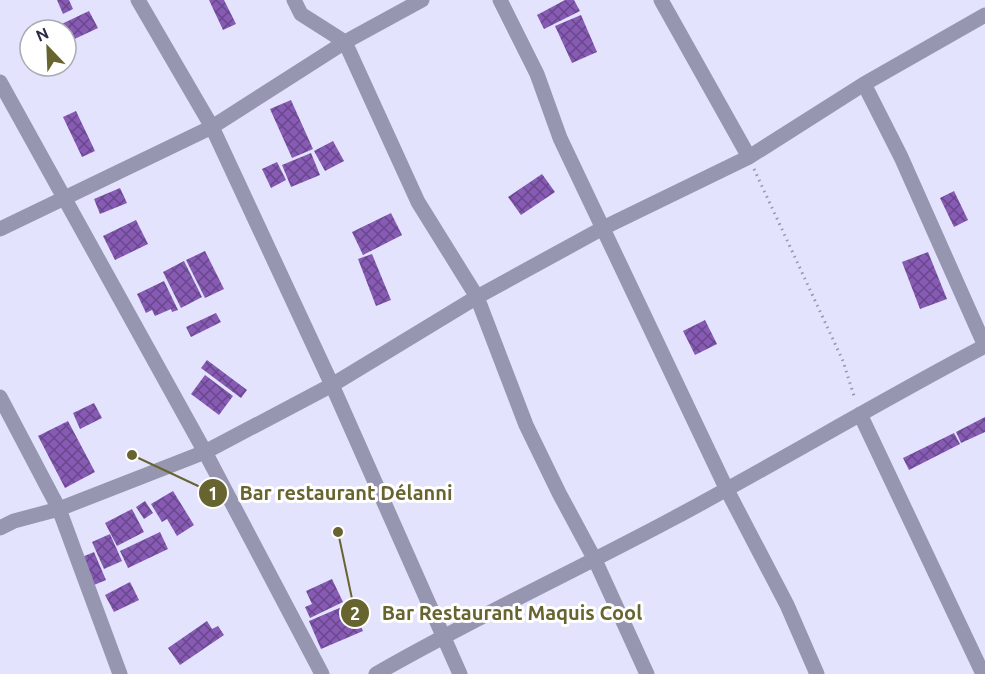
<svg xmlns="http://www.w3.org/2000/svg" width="985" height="674" viewBox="0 0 985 674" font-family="Ubuntu,sans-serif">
<defs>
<pattern id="building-cross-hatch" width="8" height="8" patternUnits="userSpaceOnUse" patternTransform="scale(1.5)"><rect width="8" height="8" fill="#875ab4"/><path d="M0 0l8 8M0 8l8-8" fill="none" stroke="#68478c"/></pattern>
</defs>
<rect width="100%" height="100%" fill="#e3e3fd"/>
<!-- building -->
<path fill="url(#building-cross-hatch)" d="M57,0h12l4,9 -10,5z
M209,0h15l12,24 -13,6z
M565,0h9l6,11 -36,18 -7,-14z
M89,11l9,17 -32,15v-13h-17z
M581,15l16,37 -25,11 -17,-37z
M291,100l22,49 -21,9 -22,-49z
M76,111l19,40 -13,6 -19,-40z
M333,141l11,20 -19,10 -11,-20z
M311,153l9,22 -29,12 -9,-22z
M277,162l9,18 -15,8 -9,-19z
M542,174l13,18 -34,23 -13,-18z
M120,188l7,15 -27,11 -6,-15z
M954,191l14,29 -14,7 -14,-29z
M391,213l11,22 -39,20 -11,-23z
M136,220l12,24 -33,16 -12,-24z
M205,251l19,38 -19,9 -19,-38z
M928,252l19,47 -27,10 -18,-47z
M372,254l19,46 -15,6 -18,-47z
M184,261l18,36 -21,11 -18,-36z
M164,281l14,29 -6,2 -1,-3 -16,7 -3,-6 -6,3 -9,-19z
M216,313l5,9 -30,15 -5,-10z
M705,320l12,24 -22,11 -12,-24z
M207,360l40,30 -6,8 -40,-30z
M205,375l28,21 -14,19 -28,-21z
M94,403l8,15 -22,11 -7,-16z
M985,417v15l-24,11 -5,-11z
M68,421l27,51 -30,16 -27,-52z
M954,433l6,11 -51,26 -6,-12z
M173,491l21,34 -17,11 -10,-17 -5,3 -11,-18z
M145,501l8,12 -9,6 -8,-12z
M132,509l12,23 -27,14 -12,-23z
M160,532l8,17 -40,19 -8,-17z
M110,534l12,27 -18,8 -12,-27z
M94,552l12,28 -12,5 -12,-28z
M332,579l11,23 -33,16 -5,-11 7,-3 -6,-13z
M130,582l9,18 -25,12 -9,-17z
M351,603l12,28 -42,18 -12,-28z
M207,621l5,8 6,-3 6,9 -44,30 -12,-17z"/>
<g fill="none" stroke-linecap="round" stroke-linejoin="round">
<!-- path -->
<path stroke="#9796b0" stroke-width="3" stroke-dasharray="1.5 4.5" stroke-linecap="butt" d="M754,169l89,192 12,38"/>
<!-- minor -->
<path stroke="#9696b0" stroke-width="15" d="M138,0l74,127 120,258 128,289
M294,0l7,14 44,28 73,160 59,95 49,128 33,68 36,67 52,114
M500,0l37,74 23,64 167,352 60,115 30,69
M661,0l88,157
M0,82l205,370 117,222
M864,84l37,73 84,189
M0,229l212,-102 133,-85 77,-42
M0,397l59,112 61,165
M860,414l123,260
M0,528l14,-7 45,-12 146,-57 127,-67 145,-88 126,-69 146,-71 115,-73 121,-69
M376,674c97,-56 199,-103 298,-156 105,-56 206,-117 311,-172"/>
</g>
<!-- callouts -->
<path fill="none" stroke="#676430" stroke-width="2" d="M132 455L213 493M338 532L355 613"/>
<g fill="#676430" stroke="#fff" stroke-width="2">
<circle cx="132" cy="455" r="6"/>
<circle cx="338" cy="532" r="6"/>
<circle cx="213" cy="493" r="15"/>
<circle cx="355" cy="613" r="15"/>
</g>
<g font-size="18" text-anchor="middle" font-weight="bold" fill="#fff">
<text x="213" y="500">1</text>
<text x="355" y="620">2</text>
</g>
<g font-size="20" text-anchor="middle" font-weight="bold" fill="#676430" stroke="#fff" stroke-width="6" stroke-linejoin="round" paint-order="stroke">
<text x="346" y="500">Bar restaurant Délanni</text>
<text x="512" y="620">Bar Restaurant Maquis Cool</text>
</g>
<!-- north arrow -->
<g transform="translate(48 48) rotate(337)"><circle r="28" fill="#ffffff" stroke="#abaab4" stroke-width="1.5"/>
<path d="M0-4.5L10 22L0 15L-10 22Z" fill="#676430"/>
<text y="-9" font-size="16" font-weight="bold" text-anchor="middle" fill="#2c2b43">N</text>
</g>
</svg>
